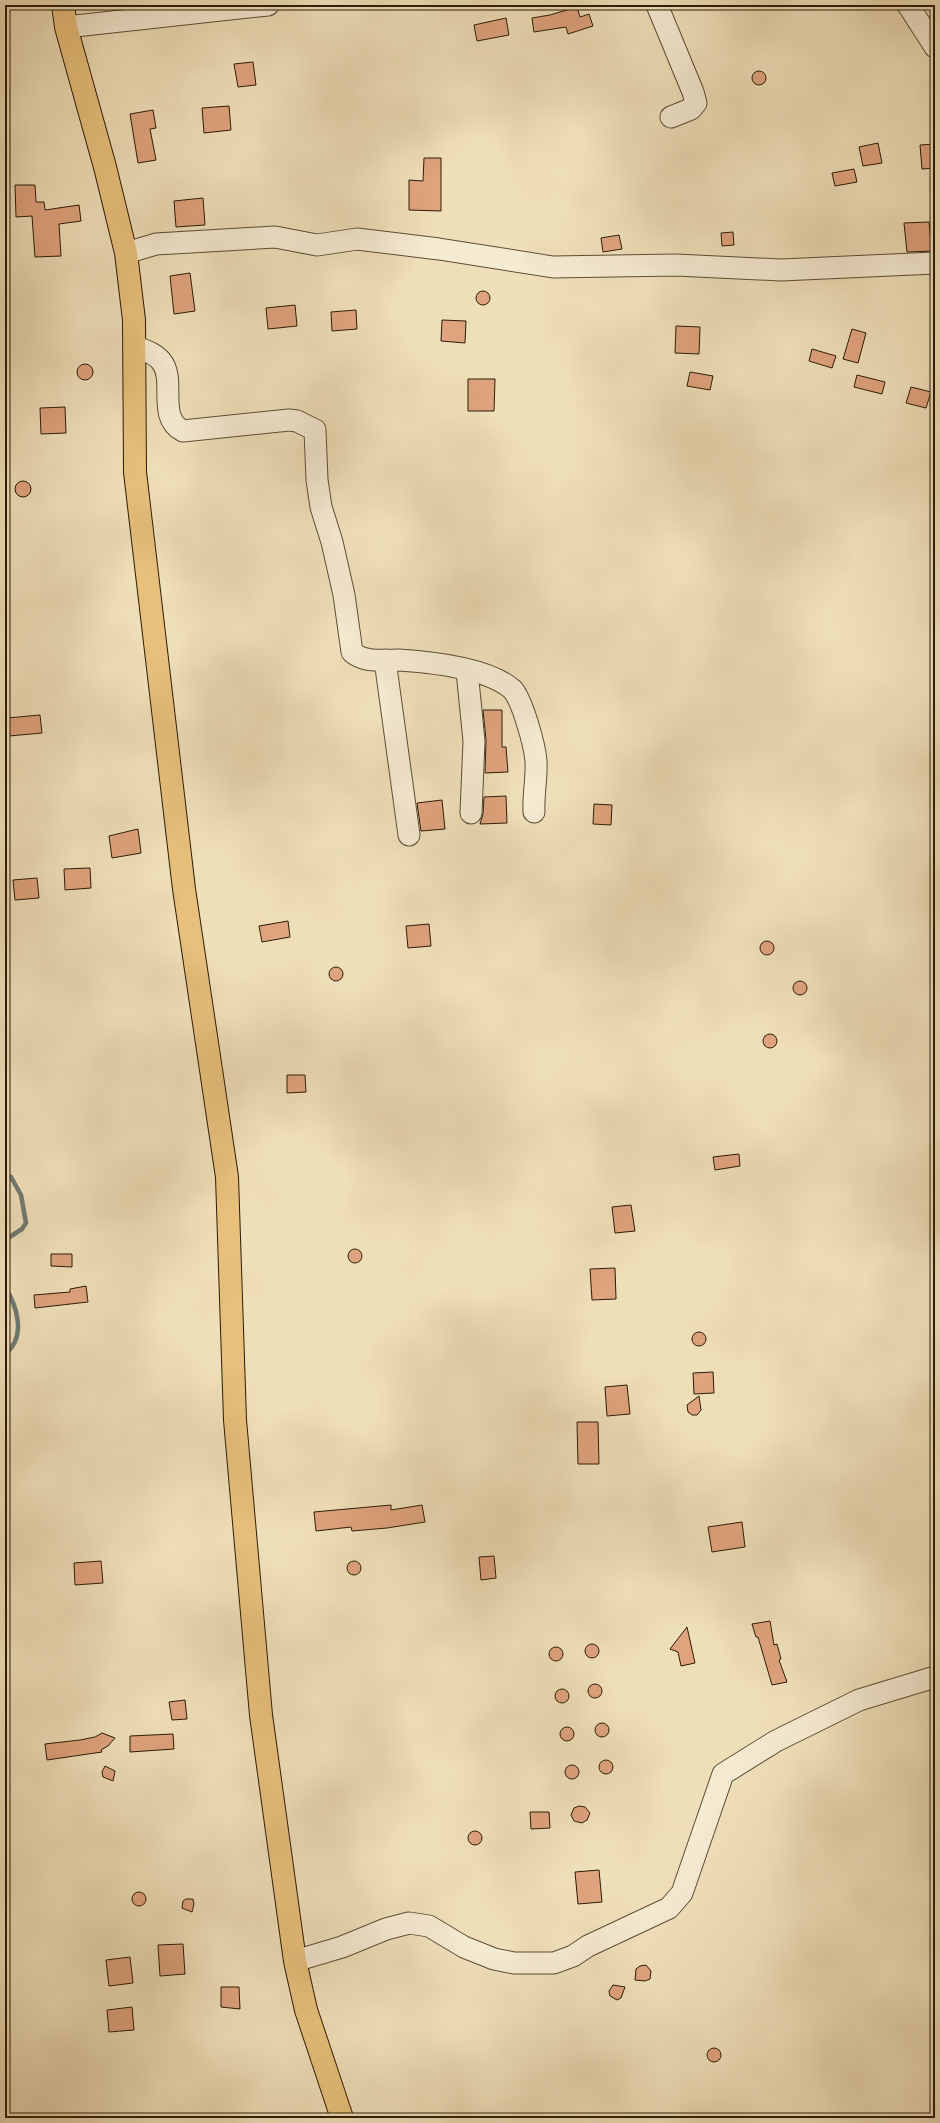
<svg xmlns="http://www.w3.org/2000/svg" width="940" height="2123" viewBox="0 0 940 2123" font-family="'IM FELL English',serif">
<rect width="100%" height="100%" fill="#efdfb9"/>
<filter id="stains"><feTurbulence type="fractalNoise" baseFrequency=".005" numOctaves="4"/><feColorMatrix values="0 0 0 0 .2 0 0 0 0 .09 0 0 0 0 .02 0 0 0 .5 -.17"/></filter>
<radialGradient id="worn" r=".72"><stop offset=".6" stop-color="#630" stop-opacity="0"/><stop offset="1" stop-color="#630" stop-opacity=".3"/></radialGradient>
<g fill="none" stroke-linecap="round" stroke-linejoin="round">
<!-- stream -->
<path stroke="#717b73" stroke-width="4.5" d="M5,1176l6,1 10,18 5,28 -4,6 -17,11
M5,1287c12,19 22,50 0,67"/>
</g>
<!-- building -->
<path fill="#dfa37d" stroke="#2b1c07" d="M577,7l3,10 9,-3 4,12 -25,8 -2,-7 -32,5 -2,-14 18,-3z
M506,18l3,17 -32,6 -3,-16z
M253,62l3,23 -18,2 -4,-23z
M752 78a7 7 0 1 1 14 0a7 7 0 1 1-14 0Z
M229,106l2,24 -27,3 -2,-25z
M153,110l3,18 -6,1 6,31 -18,3 -8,-49z
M878,143l4,20 -19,3 -4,-19z
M935,144v24l-13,1 -2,-24z
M424,158h17v53l-32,-1v-30l14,1z
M854,169l3,13 -22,4 -3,-13z
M15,185h20l1,17h8l1,8 34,-5 2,16 -22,3 2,32 -26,1 -3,-41 -16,1z
M203,198l2,27 -29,2 -2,-26z
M929,222l3,29 -25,1 -3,-29z
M733,232l1,13 -12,1 -1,-13z
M619,235l3,14 -19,3 -2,-14z
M190,273l5,38 -21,3 -4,-38z
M476 298a7 7 0 1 1 14 0a7 7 0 1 1-14 0Z
M295,305l2,21 -29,3 -2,-21z
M356,310l1,19 -25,2 -1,-19z
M442,320l24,1 -1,22 -24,-2z
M676,326l24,1 -1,27 -24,-1z
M852,329l14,4 -8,30 -15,-4z
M812,349l24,7 -4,12 -23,-7z
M77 372a8 8 0 1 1 16 0a8 8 0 1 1-16 0Z
M690,372l23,4 -3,14 -23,-4z
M857,375l28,7 -3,12 -28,-7z
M468,379h27l-1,32h-26z
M911,387l20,5 -5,16 -20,-5z
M65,407l1,26 -25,1 -1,-26z
M15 489a8 8 0 1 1 16 0a8 8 0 1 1-16 0Z
M483,710h19v37h4l2,25 -23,1 1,-33z
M40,715l2,18 -33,3 -2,-18z
M506,796l1,27 -27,1 3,-10 1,-17z
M442,800l3,29 -24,2 -4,-28z
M594,804l18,1 -1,20 -18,-1z
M138,829l3,24 -29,5 -3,-22z
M90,868l1,20 -26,2 -1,-21z
M37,878l2,20 -24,2 -2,-20z
M288,921l2,16 -28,5 -3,-16z
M429,924l2,22 -23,2 -2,-22z
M760 948a7 7 0 1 1 14 0a7 7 0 1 1-14 0Z
M329 974a7 7 0 1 1 14 0a7 7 0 1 1-14 0Z
M793 988a7 7 0 1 1 14 0a7 7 0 1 1-14 0Z
M763 1041a7 7 0 1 1 14 0a7 7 0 1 1-14 0Z
M287,1075h18l1,17 -19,1z
M739,1154l1,12 -25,4 -2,-13z
M631,1205l4,26 -20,2 -3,-26z
M348 1256a7 7 0 1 1 14 0a7 7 0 1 1-14 0Z
M51,1254h21v13l-21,-1z
M615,1268l1,31 -24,1 -2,-31z
M86,1286l2,16 -53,6 -1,-13 36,-3v-3z
M692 1339a7 7 0 1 1 14 0a7 7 0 1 1-14 0Z
M713,1372l1,21 -20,1 -1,-21z
M627,1385l3,29 -23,2 -2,-29z
M699,1396l2,14 -4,5h-5l-4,-3 -1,-7z
M577,1422h21l1,42h-21z
M391,1505v5l31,-5 3,17 -38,6 -35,3 -1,-4 -35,4 -2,-19z
M742,1522l3,25 -33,5 -4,-25z
M494,1556l2,22 -15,2 -2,-23z
M347 1568a7 7 0 1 1 14 0a7 7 0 1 1-14 0Z
M101,1561l2,22 -28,2 -1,-22z
M770,1621l4,24 3,-1 4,15 -2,1 8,22 -15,3 -14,-48h-2l-4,-13z
M687,1627l8,36 -14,3 -3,-14 -8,-3z
M585 1651a7 7 0 1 1 14 0a7 7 0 1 1-14 0Z
M549 1654a7 7 0 1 1 14 0a7 7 0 1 1-14 0Z
M588 1691a7 7 0 1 1 14 0a7 7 0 1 1-14 0Z
M555 1696a7 7 0 1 1 14 0a7 7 0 1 1-14 0Z
M185,1700l2,19 -15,1 -3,-18z
M595 1730a7 7 0 1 1 14 0a7 7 0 1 1-14 0Z
M560 1734a7 7 0 1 1 14 0a7 7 0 1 1-14 0Z
M102,1733l13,5 -7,8 -7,4 1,2 -55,8 -2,-16 35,-4 15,-3z
M173,1734l1,15 -44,3v-16z
M599 1767a7 7 0 1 1 14 0a7 7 0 1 1-14 0Z
M565 1772a7 7 0 1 1 14 0a7 7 0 1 1-14 0Z
M105,1766l10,5 -2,10 -10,-4 -1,-5z
M579,1806l6,1 5,6 -3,7 -5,3 -8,-2 -3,-6 3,-7z
M530,1812h19l1,16 -19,1z
M468 1838a7 7 0 1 1 14 0a7 7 0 1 1-14 0Z
M599,1870l3,32 -24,2 -3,-32z
M132 1899a7 7 0 1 1 14 0a7 7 0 1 1-14 0Z
M186,1899h7l1,5 -2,8 -10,-4 1,-7z
M183,1944l2,30 -25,2 -2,-31z
M130,1957l3,26 -24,3 -3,-26z
M646,1965l5,6 -1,8 -5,2 -10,-1 1,-11 4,-3z
M613,1985l12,2 -4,11 -4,2 -7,-4 -1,-5z
M221,1987h18l1,22 -19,-2z
M132,2007l2,23 -25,2 -2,-22z
M707 2055a7 7 0 1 1 14 0a7 7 0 1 1-14 0Z"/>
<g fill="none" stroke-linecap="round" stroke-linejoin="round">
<!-- minor casing -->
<g stroke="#5c4d34" stroke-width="23">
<path id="minor" d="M657,5l36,87 3,11 -5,6 -20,8
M908,5l27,42
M66,27l202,-22
M126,253l30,-9 119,-7 42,8 40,-6 82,10 114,18 123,-2 105,5 154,-7
M134,346c9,4 21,7 27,15 16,19 -5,56 22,70l106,-11 8,1 18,9 2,50 4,27 11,35 12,53 8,57c12,11 31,8 47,8 31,2 88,8 113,29 10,10 23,57 24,72 1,17 -3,34 -2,51
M385,660l24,175
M467,671l7,70 -3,72
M295,1961l47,-14 44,-18 23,-6 20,3 35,21 30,12 20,4h40l19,-7 15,-10 81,-38 13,-15 41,-119 53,-33 83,-41 76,-23"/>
</g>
<!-- major casing -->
<g stroke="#2b1c07" stroke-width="24">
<path id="major" d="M63,5l3,22 39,140 21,86 8,67 1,152 49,417 43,288 8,243 26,295 34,246 11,49 36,108"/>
</g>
<!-- minor -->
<use href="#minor" stroke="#f5ead2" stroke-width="21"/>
<!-- major -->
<use href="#major" stroke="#e8c07c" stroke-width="22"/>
</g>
<!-- margin -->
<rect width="940" height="2123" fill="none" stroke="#efdfb9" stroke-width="20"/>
<rect x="6" y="6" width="928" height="2111" fill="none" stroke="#2b1c07" stroke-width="2"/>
<rect x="10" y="10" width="920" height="2103" fill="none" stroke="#2b1c07"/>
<rect width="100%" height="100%" filter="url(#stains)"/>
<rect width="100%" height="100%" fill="url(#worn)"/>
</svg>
